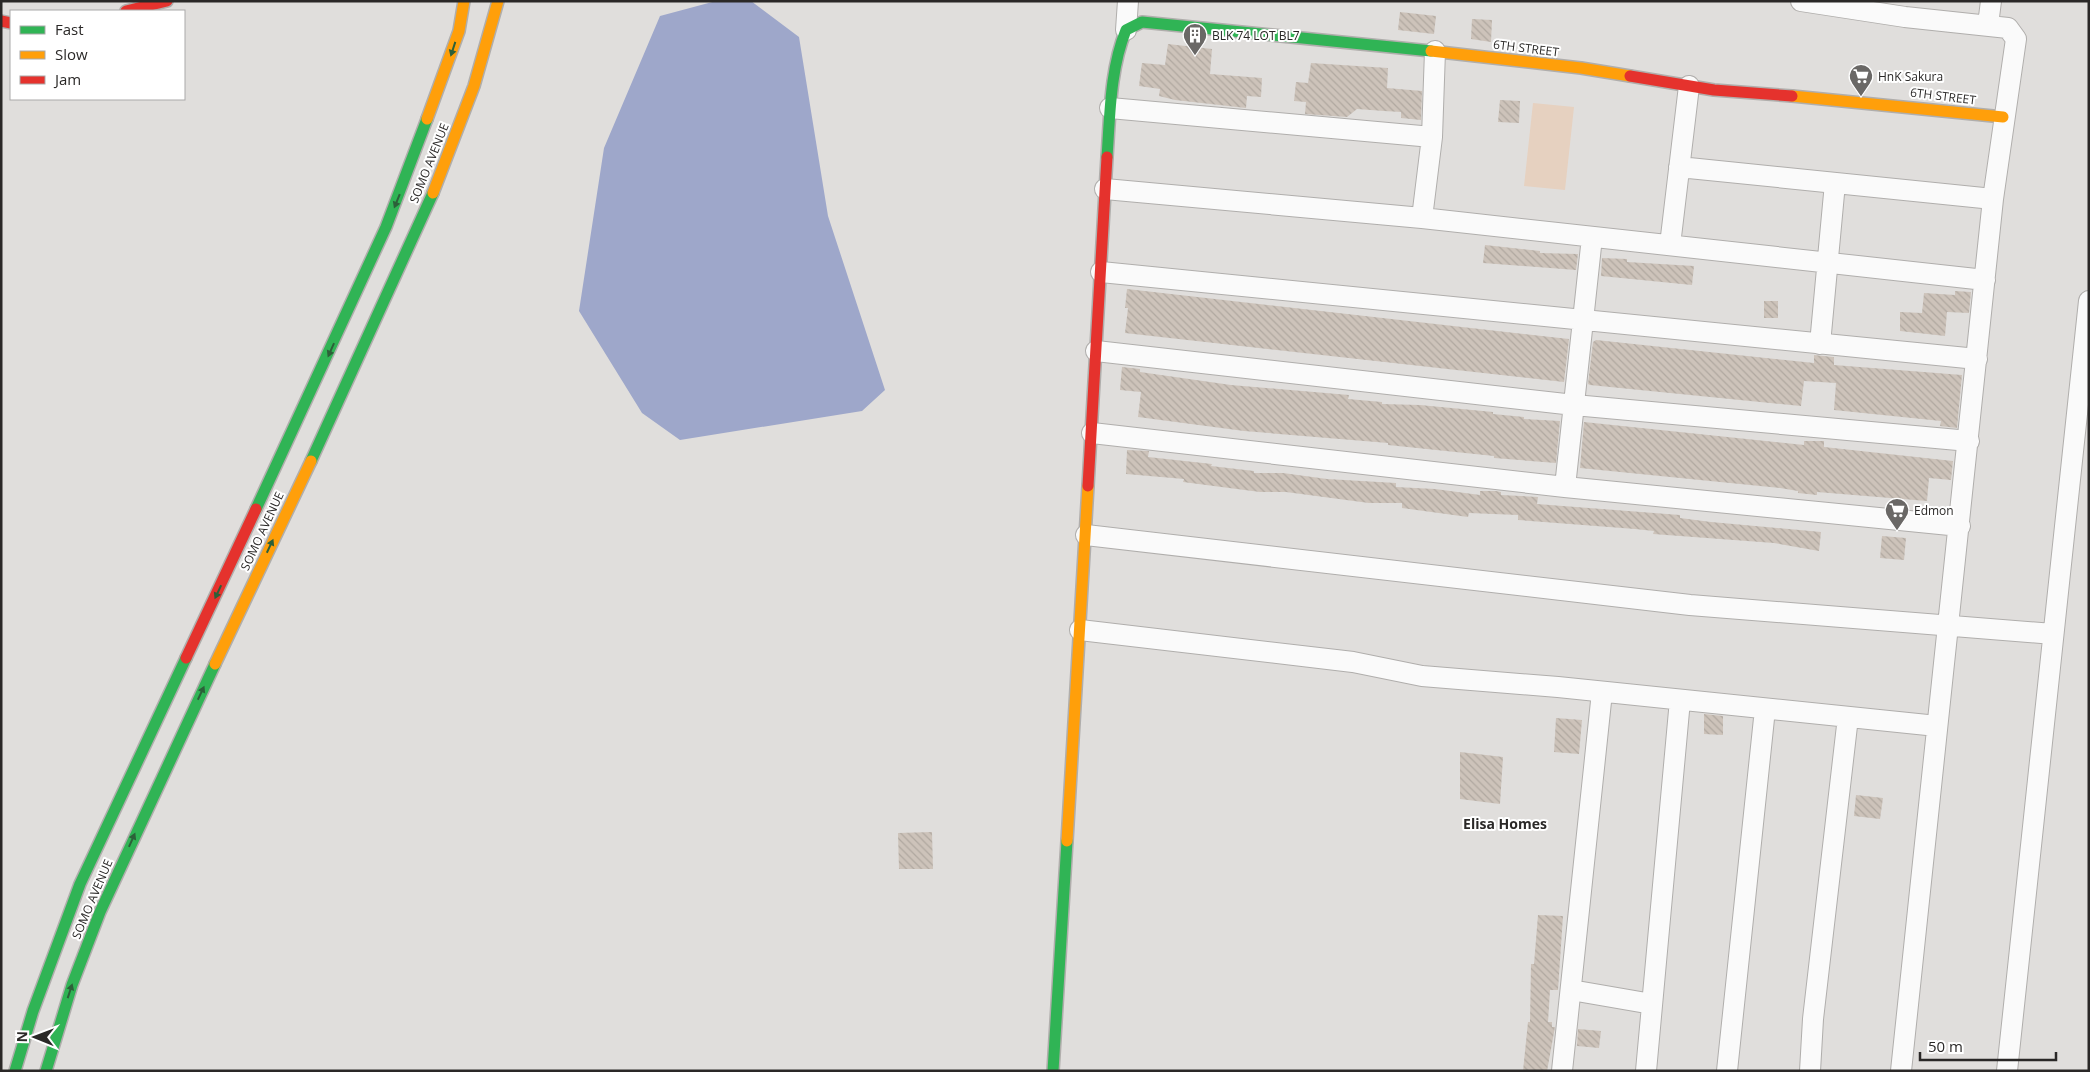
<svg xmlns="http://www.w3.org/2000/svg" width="2090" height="1072" viewBox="0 0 2090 1072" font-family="'Open Sans',sans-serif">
<defs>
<pattern id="building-back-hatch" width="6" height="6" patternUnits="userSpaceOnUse" patternTransform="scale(1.25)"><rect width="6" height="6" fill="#cdc3ba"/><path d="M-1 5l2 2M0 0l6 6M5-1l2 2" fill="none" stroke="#b0a8a0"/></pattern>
</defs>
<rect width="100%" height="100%" fill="#e0dedc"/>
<!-- grass -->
<path fill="#e6d1c0" d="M1533,103l41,4 -9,83 -41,-4z"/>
<!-- water -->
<path fill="#9ea7ca" d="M716,1h35l48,36 29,179 57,174 -23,21 -182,29 -38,-27 -63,-102 25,-163 56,-132z"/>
<!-- building -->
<path fill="url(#building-back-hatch)" d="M1400,12l36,4 -2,18 -36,-4z
M1472,19l20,1 -1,22 -20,-3z
M1168,44l44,5 -2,25 52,4 -1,19 -14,-1 -1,12 -71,-8 -16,-4 1,-7 -21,-3 3,-23 23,2z
M1311,63l77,5 -1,20 35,3 -1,29 -20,-2v-6l-17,-1 -27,-2 -10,8 -42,-3 1,-12 -12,-1 2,-19 12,1z
M1500,100l20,1 -1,22 -21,-1z
M1485,245l55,6v2l38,1 -2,16 -93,-7z
M1602,258l25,1v3l67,4 -2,19 -91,-9z
M1127,289l442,50 -5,43 -439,-49 3,-25h-3z
M1955,291l16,1 -2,21 -22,-1 -2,24 -45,-5v-19l22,1 2,-20 31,2z
M1764,301h14v17h-14z
M1596,340l218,23v-8l19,2h1v8l128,10 -5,53 -17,-2 1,-5 -107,-11 2,-27 -32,-2 -3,25 -211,-21 -2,-1 5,-42z
M1122,367l18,2v3l91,13 118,10 -1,4 34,3v2l38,1 73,7v2l31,3v2l36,2 -4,42 -62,-5v-2l-106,-11v-2l-144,-12 -106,-14 3,-25 -21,-2z
M1584,422l220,23v-4h20v6l129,14 -2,19 -22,-2 -2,23 -110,-9v3l-19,-2v-2l-18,-3 -200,-20z
M1127,450l22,1 -1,6 64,7 -1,2 43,5v2h29l44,6 69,4v4l39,2 45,6v-4h16l5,1v3l37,2 -1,7 143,11v3l31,4 110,10 -2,19 -45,-8 -121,-9 1,-3 -19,-2 -117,-9v-5l-49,-2 -1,4 -66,-9v-5h-33l-83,-11h-26l-77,-10 1,-3 -58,-5z
M1882,536l24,2 -2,22 -24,-2z
M1704,714l19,2v19l-19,-1z
M1556,718l26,2 -3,34 -25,-2z
M1460,752l43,5 -3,47 -40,-5z
M1856,795l27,3 -3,21 -26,-3z
M932,832l1,37h-34l-1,-36z
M1538,915l25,1 -5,74h-8l-2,32h4v5h3l-8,44h-24l5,-49h2l1,-58h3z
M1578,1029l23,2 -2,17 -22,-2z"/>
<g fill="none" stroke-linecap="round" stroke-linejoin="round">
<!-- street casing -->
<g stroke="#b0aeac" stroke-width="22">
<path id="street" d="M1801,1l104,16 103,11 8,11 -23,160 -92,872
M1988,25l3,-24
M1126,30l2,-29
M1110,108l322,29
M1679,167l314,32
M1105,189l317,29 563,62
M1422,218l10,-81 3,-86
M1670,245l19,-159
M1101,272l876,87
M1820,344l15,-161
M1096,351l478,54 395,36
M1092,433l473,54 395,39
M1565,487l27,-250
M1086,535l604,70 363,29
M1080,630l273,32 69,14 136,11 379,39
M1571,990l81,14
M1562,1071l40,-379
M1646,1071l34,-371
M1727,1071l38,-362
M1810,1071l3,-52 35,-302
M2007,1071l82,-770"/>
</g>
<!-- fast casing -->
<g stroke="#b0aeac" stroke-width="14">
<path id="fast" d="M1107,157c3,-42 3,-88 19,-127l16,-8 289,29
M311,461l122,-268
M256,509l130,-282 41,-108
M15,1071l18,-60 47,-127 106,-226
M46,1071l26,-86 28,-73 115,-248
M1053,1071l14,-230"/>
</g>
<!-- slow casing -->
<g stroke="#b0aeac" stroke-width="14">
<path id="slow" d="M1431,51l150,17 49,8
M1792,96l211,21
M427,119l32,-88 5,-30
M433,193l41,-107 24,-85
M215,664l96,-203
M1067,841l21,-355"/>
</g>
<!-- jam casing -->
<g stroke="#b0aeac" stroke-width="14">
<path id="jam" d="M126,11l41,-10
M1,21l10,2
M1630,76l84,14 78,6
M1088,486l19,-329
M186,658l70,-149"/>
</g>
<!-- street -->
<use href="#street" stroke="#fafafa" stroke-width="20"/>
<!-- fast -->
<use href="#fast" stroke="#30b455" stroke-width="11"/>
<!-- slow -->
<use href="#slow" stroke="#ff9f0a" stroke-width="11"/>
<!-- jam -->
<use href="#jam" stroke="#e5322d" stroke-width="11"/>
</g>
<!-- one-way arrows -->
<defs><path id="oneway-solid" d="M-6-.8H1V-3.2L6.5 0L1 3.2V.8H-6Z" transform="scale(1.25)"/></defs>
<g fill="#2c6039">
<use href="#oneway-solid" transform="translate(453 49) rotate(108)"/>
<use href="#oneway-solid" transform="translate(397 201) rotate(112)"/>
<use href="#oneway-solid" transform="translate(331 350) rotate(114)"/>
<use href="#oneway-solid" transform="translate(270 546) rotate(-65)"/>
<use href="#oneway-solid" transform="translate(218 592) rotate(115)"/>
<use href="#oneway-solid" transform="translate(201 693) rotate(-65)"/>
<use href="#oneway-solid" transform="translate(132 840) rotate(-66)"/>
<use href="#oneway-solid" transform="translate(70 991) rotate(-72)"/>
</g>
<!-- icons -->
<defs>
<g id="building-pin" transform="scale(1.25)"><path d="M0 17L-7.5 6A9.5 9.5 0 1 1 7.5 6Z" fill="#6a6866" stroke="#fff"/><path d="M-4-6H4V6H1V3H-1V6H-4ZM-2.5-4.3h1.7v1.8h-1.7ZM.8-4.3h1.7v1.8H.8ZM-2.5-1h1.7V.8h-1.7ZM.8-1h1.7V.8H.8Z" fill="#fff"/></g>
<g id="supermarket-pin" transform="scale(1.25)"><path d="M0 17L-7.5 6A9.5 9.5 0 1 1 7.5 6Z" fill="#6a6866" stroke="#fff"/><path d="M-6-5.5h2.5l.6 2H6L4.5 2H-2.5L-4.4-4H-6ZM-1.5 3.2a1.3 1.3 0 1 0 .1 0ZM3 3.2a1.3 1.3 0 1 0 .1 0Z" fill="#fff"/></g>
</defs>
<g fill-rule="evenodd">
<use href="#building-pin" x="1195" y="35"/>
<use href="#supermarket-pin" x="1861" y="76"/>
<use href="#supermarket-pin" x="1897" y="510"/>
</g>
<g text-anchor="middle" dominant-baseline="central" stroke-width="4" stroke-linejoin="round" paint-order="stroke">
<!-- poi labels -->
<g font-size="12" fill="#2a2827" stroke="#fff" text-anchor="start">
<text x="1212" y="35">BLK 74 LOT BL7</text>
<text x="1878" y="76">HnK Sakura</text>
<text x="1914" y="510">Edmon</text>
</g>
<!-- street labels -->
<g font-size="12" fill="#2a2827" stroke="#fff">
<text transform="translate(1526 48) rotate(7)">6TH STREET</text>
<text transform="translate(1943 96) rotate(7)">6TH STREET</text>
<text transform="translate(429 163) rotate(-68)">SOMO AVENUE</text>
<text transform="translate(262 531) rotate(-65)">SOMO AVENUE</text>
<text transform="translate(92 899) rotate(-67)">SOMO AVENUE</text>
</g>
<!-- neighbourhood labels -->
<g font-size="14" font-weight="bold" fill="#2a2827" stroke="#fff">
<text x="1505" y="823">Elisa Homes</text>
</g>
</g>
<!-- border -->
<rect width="2090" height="1072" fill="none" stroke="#2a2827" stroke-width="5"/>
<!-- legend -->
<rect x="10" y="10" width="175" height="90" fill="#ffffff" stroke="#aaa9a9"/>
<rect x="20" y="26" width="25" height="8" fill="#30b455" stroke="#aaa9a9"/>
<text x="55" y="35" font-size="15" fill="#2a2827">Fast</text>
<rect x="20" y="51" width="25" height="8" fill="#ff9f0a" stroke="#aaa9a9"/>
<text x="55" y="60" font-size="15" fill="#2a2827">Slow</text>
<rect x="20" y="76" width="25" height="8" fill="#e5322d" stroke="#aaa9a9"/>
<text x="55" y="85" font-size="15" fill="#2a2827">Jam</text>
<!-- north arrow -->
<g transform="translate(35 1037) rotate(271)" stroke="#ffffff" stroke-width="4" paint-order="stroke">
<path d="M0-4L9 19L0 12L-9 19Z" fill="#2a2827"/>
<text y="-8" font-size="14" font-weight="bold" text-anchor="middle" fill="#2a2827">N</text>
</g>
<!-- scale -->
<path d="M1920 1052v8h136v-8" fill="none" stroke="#2a2827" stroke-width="2.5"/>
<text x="1928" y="1052" font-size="15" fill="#2a2827" stroke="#ffffff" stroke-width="4" paint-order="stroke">50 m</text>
</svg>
